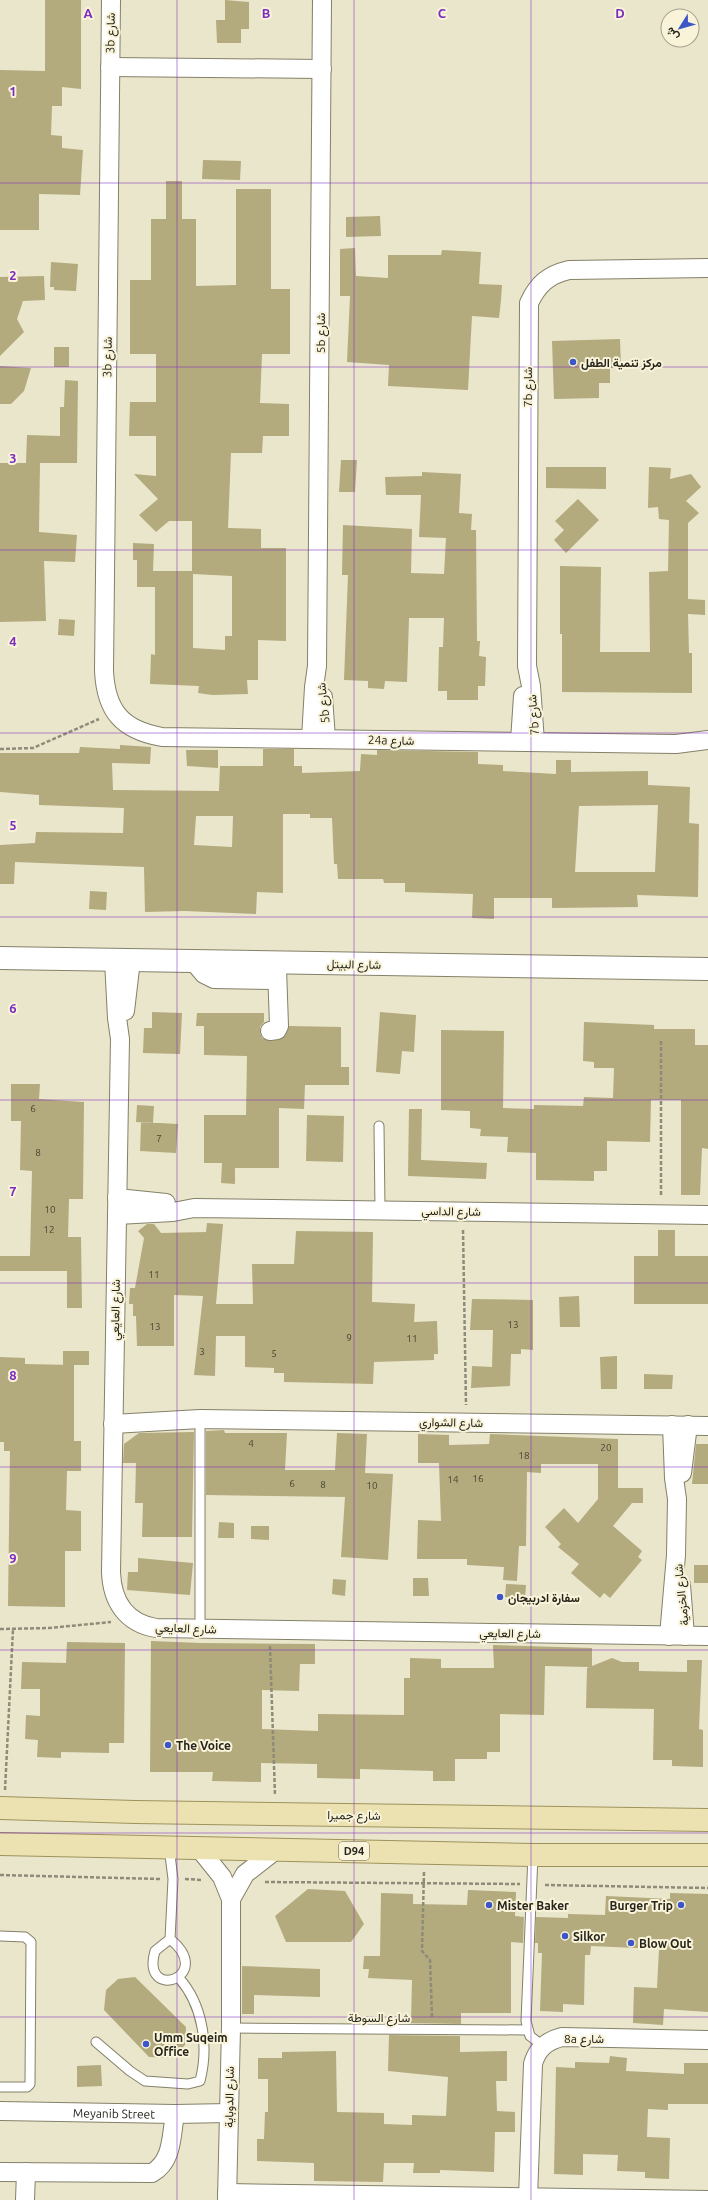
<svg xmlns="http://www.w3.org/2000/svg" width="708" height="2200" viewBox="0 0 708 2200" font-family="Ubuntu,Vazirmatn,sans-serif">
<rect width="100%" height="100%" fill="#eae6cc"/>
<!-- building -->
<path fill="#b3aa7d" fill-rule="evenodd" d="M45,0h36v89l-19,-2v19h-10l-1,29 11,1v12l21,2 -3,45 -41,-1v36h-39v-160l45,1z
M225,0l24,2v27h-8v14h-24l-1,-23h9z
M203,160l38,1 -1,19 -38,-1z
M166,181h16v38h14v67l40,-1v-96h35v100h19v65h-28l-2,49 29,1v32h-26l-1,17h-31l-3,75 33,1v19h25v93l-28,-1v40h-11l1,14 -36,1 -14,-2 1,-7 -49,-2 1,-30 4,1v-68h-18v-27h-4v-17l21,1 -1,27h39v-50h-23l-13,11 -17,-17 19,-16 -24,-25 22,2v-40h-27l1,-34h26v-48h-26v-74h21v-61h15zM193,574l39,2v60h-7v14l-32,-2z
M380,216l1,20 -35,1v-20z
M355,248l1,28 32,2v-23h53l1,-5 39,2 -2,32 23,1 -1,15 -2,18 -27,-2 -4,74 -80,-4 1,-21 -42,-3 3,-66h-10v-47z
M51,262l27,2 -2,27 -22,-1v-3h-4z
M44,276l1,24 -22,1 -6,18 7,13 -24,24v-79z
M620,339l1,29h-11v15h-11v15l-45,1 -2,-58z
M54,347h15v20h-15z
M0,366l31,2 -7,23 -13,13h-11z
M65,380l13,1 -1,82h-37l-1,69 38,3 -2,27 -31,-1 2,60 -46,1v-159h26l1,-28 33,1v-29h4z
M341,460h16l-2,32h-16z
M546,467h60v22l-60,-1z
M649,467l22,1 -1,11 21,-5 10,13 -15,14 13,12 -11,10v76l17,1v15l-17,-1 1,39h3v40l-130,-1v-58h-2v-68l41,1 -1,85h50l-1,-80 19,-1 1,-51 -10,-1 -1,-12 -10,1z
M422,472l39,2 -2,39 13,1 -1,16h5l1,111h3l-1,15 7,1 -1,29h-7v14h-31v-9h-9l1,-44h4l1,-29h-35l-2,64 -22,-1 -1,8 -16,-1v-7l-24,-1 4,-105h-6l1,-50 69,4 -1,44 33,1 2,-36 -27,-1 2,-42h-35l-1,-18 37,-1z
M578,499l21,21 -33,33 -12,-13 10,-10 -9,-9z
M59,619l16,1 -1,16 -16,-1z
M120,745l31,2 -1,17 -38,-1 1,27 106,1 1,-25h43v-17h31v17h8v7l58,-2 1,-17 16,1v-5l101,2v12l25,1v6l53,3v-14h15v12l77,-1v14l42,2 -1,36 10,1 -1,73 -61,-2 1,12 -86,1v-10h-58v21l-22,-1 1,-24 -68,-2v-9h-21l-1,-4h-45l-1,-15h-3l-2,-46h-22v-4h-27v79l-26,-1 -1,22 -71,-3 -40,1 -1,-45 -129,-5 -1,22h-14v-39l35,-2 1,-11 87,1 1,-25 -85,-3v-10l-39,-3v-39h79l1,-6 40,2zM658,805l-3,67h-80l4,-66zM196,816h37l-1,31 -38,-2z
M186,750h32v18l-31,-2z
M90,891l17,1 -1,18 -17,-1z
M152,1012l30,1 -2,41 -37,-1 1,-25h8z
M380,1012l36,3 -2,37 -12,-1 -2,23 -24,-2z
M197,1013h67v9l-4,5v6l2,5 9,3 12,-3 6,-12 52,1v40h8v18h-44l-1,24 -25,-1v60h-44v16l-14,-1 1,-20h-18v-48h42l1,-59 -43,-1v-29h-8z
M584,1022l70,3v4h41v16h13v104l-6,-1 -2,47h-19v-95h-30l-1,42 -43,-1v30h-13v10l-58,-1v-27l-29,-1 1,-15 -28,-1 1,-7 -11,-1v-17l-29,-1v-80l63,1 -1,77 31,1v-4l49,1 1,-9 29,1 1,-30h-20v-6l-11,-1z
M11,1084h29l-1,15 45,3 -1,97h-14l-1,38h13l1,71h-15v-37h-67v-15h30l2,-85 -12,-1 1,-49h-10z
M137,1105l17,1 -1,17 -17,-1z
M409,1109h13l-1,51 66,3 -1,16 -78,-3z
M307,1115l37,1 -1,46 -37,-1z
M141,1122l37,2 -2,29 -36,-2z
M207,1223l16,1 -7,80h37l-1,-40h42l2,-33 77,1 -1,70 43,2 -1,18 23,-1 1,33h-4v6l-60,2 -1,22 -89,-2v-9h-10v-5l-29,-1v-31h-29l-1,40 -21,-1 9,-79 -29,-1v51h-37l-1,-30h-3v-12h-4l1,-16h5l9,-50 -6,-7 9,-7h7l7,9 45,-1z
M658,1230h17v26h33v48h-74v-48h24z
M579,1296l1,31h-20l-1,-30z
M472,1299l61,1v50l-12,-1v5h-10l-1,32 -39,2 1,-22 20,1 1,-37h-23z
M63,1351h26v14h-26z
M617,1356v33h-16l-1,-32z
M0,1357l25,1v6l49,1v76h7v30h-14l-1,39 15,1v40h-16v56l-57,-1 2,-155h-6v-9h-4z
M644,1374l29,1 -1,14h-28z
M224,1430l1,3h62l-2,37h50l2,-37 30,1 -2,39 28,1 -5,86 -47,-3 4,-60 -139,-2v-64z
M194,1432l-2,105h-50l1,-34h-8l1,-40h-13l1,-19 15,-11z
M418,1434l31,1v10l40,-1 1,-10 128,5v49h25v15h-11l-19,23 29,25 -4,6 4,3 -32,38 -6,-5 -4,5 -29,-25 8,-9 -21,-17 3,-3 -16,-17 19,-19 14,15 20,-24v-35h-57v9l-14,-1 -1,74h-7l-2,35 -14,-1 1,-13 -37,-2v-6h-50l1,-39 23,1 -2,-58h-21z
M696,1444h12v40h-16z
M219,1522l15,1v15h-16z
M251,1526h18v14l-18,-1z
M138,1558l55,5 -3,32 -63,-5 1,-18h10z
M694,1565h14v18h-14z
M413,1578h15l1,18h-16z
M333,1579l13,1 -1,16 -13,-2z
M506,1584l20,1 -1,14 -20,-2z
M151,1641l50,2 114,1v20h-15l-1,27 -37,-1v39l56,2v-17l86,1v-37h6v-20l31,1v9h53l-1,-23 99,3v18l20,-8 10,4h17v9l48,1v-12h15l-3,69 4,1v37l-31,-1v-6h-19l1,-51 -68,-1 1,-40 2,-1 -44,-1 -1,49 -44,-1v38h-13v7h-32v22h-22v-10l-73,-2v10l-43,-1v-14l-56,-1v19l-49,-1 1,-9h-63z
M67,1642l58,1 -1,100h-15v10l-48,-1v6l-24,-1 1,-17 -13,-1 1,-24 14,1v-27h-19l1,-27 44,1z
M308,1889l37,2 19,33 -13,18h-65l-11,-26z
M468,1890l48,2 -1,24 9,1 -1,26 -12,-1v71h-50v11l-50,-1 1,-43 -44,-2 1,-9h-6l1,-13h16l1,-63 32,1v10l54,1z
M670,1893l38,1v118l-44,-3 -1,16 -30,-2 1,-36 23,1 2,-39 -68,-3 -1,9h-5l-1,50 -21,-1v8l-23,-1 2,-58h-4v-10h-3l1,-26 32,1v-4l37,1 1,-19 64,3z
M242,1966l78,3v28l-66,-2v19h-12z
M135,1977l51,50 -1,18 -13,13 -23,-1 -45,-47 2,-20 12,-11z
M389,2035l71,1v16l47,-1v30h-11l1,30 18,1v20h-20l-1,40 -54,-2v3h-27l1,-10h-30l-1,19 -69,-1v-18l-57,-2v-22h7l1,-27h3v-33h-10v-21h24v-6l54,-1 1,61 47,1v11l28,1v-10l34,1 2,-39 -60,-6z
M610,2056l17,2 -1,13 58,3v-11h24v41h-40v6l-20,-1 -1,28 23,1 -1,41 -24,-1v-6l-28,-1 1,-16 -35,-1v21l-29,-1 2,-107 19,1v-6l34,1z
M101,2065l1,21 -25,1v-21z"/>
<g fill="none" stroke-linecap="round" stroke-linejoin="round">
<!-- service casing -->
<g stroke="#848069" stroke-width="11">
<path id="service" d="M379,1126l1,84
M200,1628v-209
M169,1847l4,32 -3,60
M533,1855l-7,166 4,15 13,10
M0,1936l25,1 6,5 -1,142 -3,3h-27
M170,1939c47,38 -30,64 -15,12z
M231,2028l296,2
M96,2042l34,29 15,10 43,3 12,-3c9,-35 3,-76 -21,-103"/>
</g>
<!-- minor casing -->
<g stroke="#848069" stroke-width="20">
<g id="minor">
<path d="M111,0l-7,671c2,40 18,59 58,66l514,7 32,-4"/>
<path d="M110,67l212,2"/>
<path d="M323,697l3,42"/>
<path d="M311,738l3,-51 3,-21 5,-666"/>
<path d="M520,741l3,-45"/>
<path d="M535,742l-4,-56 -4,-20 2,-363c9,-19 19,-28 40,-33l139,-2"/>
<path d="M114,960l3,58 3,21 -9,533c1,29 15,51 45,56l552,8"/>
<path d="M193,961l11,13 10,5 63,1"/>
<path d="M125,1011l6,-51"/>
<path d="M270,1031l7,-1 2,-4 -2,-58"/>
<path d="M117,1198l49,5"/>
<path d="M117,1215l56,-3 21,-4 514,7"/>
<path d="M113,1424l87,-5 508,7"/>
<path d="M682,1473l6,-48"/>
<path d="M681,1585l4,51"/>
<path d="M669,1636l7,-81 1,-56 -3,-21 -2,-53"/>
<path d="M198,1847l24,30 9,22v129l-4,172"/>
<path d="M231,1899l14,-25 32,-25"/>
<path id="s1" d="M0,2111l175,3 54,-1"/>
<path d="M0,2172l152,1c21,-12 19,-37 23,-59"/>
<path d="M227,2193l481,7"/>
<path d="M528,2197l5,-133c4,-15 13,-23 29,-27l146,3"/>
<path d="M25,2200l1,-28"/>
</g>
</g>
<!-- tertiary casing -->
<g stroke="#848069" stroke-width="24">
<path id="tertiary" d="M0,958l708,11"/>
</g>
<!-- primary casing -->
<g stroke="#9e925b" stroke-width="24">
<path id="primary" d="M0,1808l135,4 573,8
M0,1844l533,11h175"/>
</g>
<!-- path -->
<path stroke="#8e8b79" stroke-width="2.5" stroke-dasharray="4 2" stroke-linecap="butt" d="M0,749l33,-1 66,-29
M661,1041v156
M463,1230l3,175
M0,1629l49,-1 62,-6
M270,1646l5,149
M5,1790l8,-161
M424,1872l-2,79 8,9 2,57
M0,1875l160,4
M185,1879l17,1
M265,1882l255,2
M545,1885l163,3"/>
<!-- service -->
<use href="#service" stroke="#fff" stroke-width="9"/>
<!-- minor -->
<use href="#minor" stroke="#fff" stroke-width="18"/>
<!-- tertiary -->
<use href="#tertiary" stroke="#fff" stroke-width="22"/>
<!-- primary -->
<use href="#primary" stroke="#ece2b1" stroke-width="22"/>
</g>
<!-- grid -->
<path fill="none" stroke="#7b2cbf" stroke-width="1" stroke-opacity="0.55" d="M177,0v2200M354,0v2200M531,0v2200M0,183h708M0,367h708M0,550h708M0,733h708M0,917h708M0,1100h708M0,1283h708M0,1467h708M0,1650h708M0,1833h708M0,2017h708"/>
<!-- markers -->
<g fill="#3c56c8" stroke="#f8f3d9" stroke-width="1.5">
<circle cx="573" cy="362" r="4"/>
<circle cx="500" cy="1597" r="4"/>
<circle cx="168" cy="1745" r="4"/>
<circle cx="489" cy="1905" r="4"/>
<circle cx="681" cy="1905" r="4"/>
<circle cx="565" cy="1936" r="4"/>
<circle cx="631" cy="1943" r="4"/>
<circle cx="146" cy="2044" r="4"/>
</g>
<g text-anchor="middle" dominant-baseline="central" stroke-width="4" stroke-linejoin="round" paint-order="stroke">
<!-- number labels -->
<g font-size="10" fill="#494634">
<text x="33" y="1108">6</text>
<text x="159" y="1138">7</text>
<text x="38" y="1152">8</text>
<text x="50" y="1209">10</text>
<text x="49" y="1229">12</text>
<text x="154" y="1274">11</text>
<text x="513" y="1324">13</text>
<text x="155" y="1326">13</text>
<text x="349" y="1337">9</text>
<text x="412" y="1338">11</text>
<text x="202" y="1351">3</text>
<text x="274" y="1353">5</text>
<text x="251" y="1443">4</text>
<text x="606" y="1447">20</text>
<text x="524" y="1455">18</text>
<text x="478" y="1478">16</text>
<text x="453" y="1479">14</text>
<text x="292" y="1483">6</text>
<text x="323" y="1484">8</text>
<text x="372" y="1485">10</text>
</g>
<!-- shield labels -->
<rect fill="#f8f3d9" stroke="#656254" stroke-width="1" x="339" y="1842" width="30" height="18" rx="3"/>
<g font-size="11" font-weight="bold" fill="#26241b">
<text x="354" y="1851">D94</text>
</g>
<!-- street labels -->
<g font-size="12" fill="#26241b" stroke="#f8f3d9">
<text transform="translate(110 33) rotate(-89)">3b شارع</text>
<text transform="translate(320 333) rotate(-90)">5b شارع</text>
<text transform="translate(107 357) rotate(-89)">3b شارع</text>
<text transform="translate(527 387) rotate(-90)">7b شارع</text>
<text transform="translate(323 703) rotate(-96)">5b شارع</text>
<text transform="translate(533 715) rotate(-94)">7b شارع</text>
<text transform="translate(391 740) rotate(1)">24a شارع</text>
<text transform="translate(354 964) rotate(1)">شارع البيتل</text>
<text transform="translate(451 1211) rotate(1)">شارع الداسي</text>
<text transform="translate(115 1310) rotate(-89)">شارع العايعي</text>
<text transform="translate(451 1422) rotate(1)">شارع الشواري</text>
<text transform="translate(681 1595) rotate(-96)">شارع الخزمية</text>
<text transform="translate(186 1628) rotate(2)">شارع العايعي</text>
<text transform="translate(510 1633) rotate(1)">شارع العايعي</text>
<text transform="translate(354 1815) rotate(1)">شارع جميرا</text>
<text x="379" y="2017">شارع السوطة</text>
<text x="584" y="2038">8a شارع</text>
<text transform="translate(229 2097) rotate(-89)">شارع الدوباية</text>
<text stroke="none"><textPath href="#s1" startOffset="114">Meyanib Street</textPath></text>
</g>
<!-- poi labels -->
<g font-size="12" font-weight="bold" fill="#26241b" stroke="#f8f3d9" text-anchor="start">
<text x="581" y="362">مركز تنمية الطفل</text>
<text x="508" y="1597">سفارة ادربيجان</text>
<text x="176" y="1745">The Voice</text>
<text x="497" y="1905">Mister Baker</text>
<text x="673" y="1905" text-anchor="end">Burger Trip</text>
<text x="573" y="1936">Silkor</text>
<text x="639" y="1943">Blow Out</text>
<text x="154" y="2037">Umm Suqeim<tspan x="154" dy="14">Office</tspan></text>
</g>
</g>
<g font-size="13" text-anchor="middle" font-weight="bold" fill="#7b2cbf" stroke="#f8f3d9" stroke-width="4" stroke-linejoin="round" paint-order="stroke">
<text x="88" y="18">A</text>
<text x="266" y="18">B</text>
<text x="442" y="18">C</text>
<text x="620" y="18">D</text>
<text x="13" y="96">1</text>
<text x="13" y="280">2</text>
<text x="13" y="463">3</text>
<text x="13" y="646">4</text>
<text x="13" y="830">5</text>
<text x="13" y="1013">6</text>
<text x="13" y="1196">7</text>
<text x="13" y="1380">8</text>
<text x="13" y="1563">9</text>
</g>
<!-- north arrow -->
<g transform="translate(680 28) rotate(233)"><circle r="19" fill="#f8f3d9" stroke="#a4a08d"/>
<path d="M0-3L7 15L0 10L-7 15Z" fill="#3c56c8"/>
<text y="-6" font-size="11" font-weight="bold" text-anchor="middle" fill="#26241b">ش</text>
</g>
</svg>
